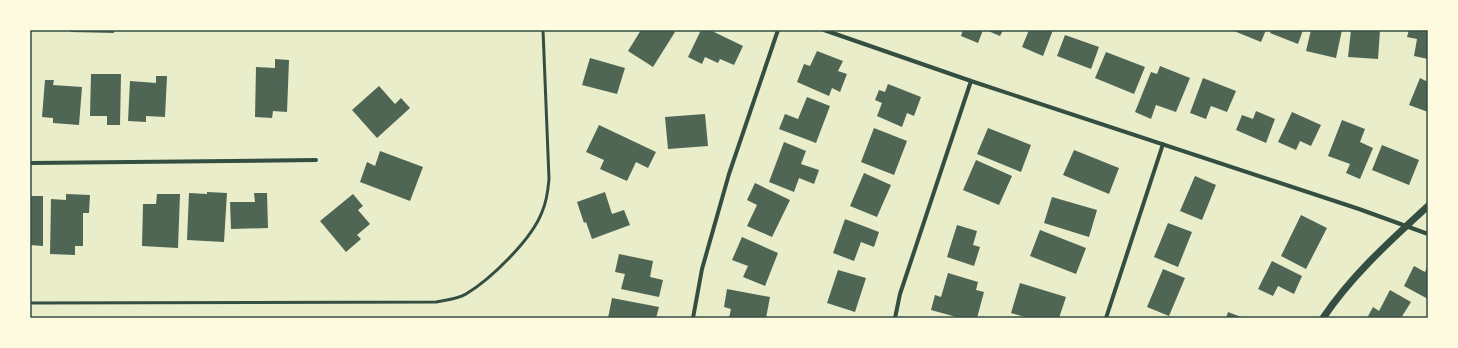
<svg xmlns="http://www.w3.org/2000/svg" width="1458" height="348" viewBox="0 0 1458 348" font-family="Roboto,sans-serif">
<rect width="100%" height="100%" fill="#e9edc9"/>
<!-- building -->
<path fill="#4f6655" d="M71,30h43v3l-43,-1z
M641,30h31l3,2 -22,35 -25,-16z
M701,30h9l33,16 -9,19 -14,-6 -2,4 -13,-6 -3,7 -14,-7z
M963,30h20l-5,13 -17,-7z
M986,30h17l-3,6z
M1029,30h24l-10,26 -21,-9z
M1234,30h32l-5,12 -27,-11z
M1271,30h32l-5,14 -28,-11z
M1311,30h31l-6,28 -30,-7z
M1351,30h29l-2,29 -30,-2z
M1409,30h19v29l-14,-3 3,-17 -10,-2z
M1065,35l34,12 -8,22 -34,-13z
M817,51l26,10 -5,10 9,3 -7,18 -8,-4 -3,8 -32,-14 7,-18 6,2z
M1106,52l39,15 -11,27 -39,-16z
M590,58l35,10 -8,26 -35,-9z
M275,59l14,1 -2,52 -14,-1 -1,7 -17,-1 1,-50 19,1z
M1160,66l30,12 -14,34 -20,-7 -5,14 -16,-7 16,-40 6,2z
M91,74h30l-1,51h-13v-9h-17z
M156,76h11l-2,41 -19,-1v6l-18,-1 2,-40 26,2z
M1203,78l33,13 -9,21 -16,-6 -5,13 -16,-6z
M1420,78l8,4v30l-19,-7z
M45,80h9l-1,5 29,2 -3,38 -26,-2v-5l-11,-1z
M888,84l33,13 -7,19 -7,-3 -5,14 -25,-11 5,-13 -7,-3 4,-10 6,2z
M379,86l16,18 6,-6 9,10 -33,30 -25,-28z
M807,97l23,9 -14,37 -37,-14 6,-15 13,5z
M1256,111l19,8 -9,24 -30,-13 6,-15 11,4z
M1292,112l29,13 -10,21 -11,-5 -4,9 -18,-8z
M705,114l3,32 -40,3 -3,-32z
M1342,120l23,9 -5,13 13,6 -13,31 -14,-6 4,-9 -22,-8z
M599,125l57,27 -8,16 -12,-6 -9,19 -27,-12 4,-9 -18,-8z
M874,128l33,13 -13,34 -33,-13z
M988,128l43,17 -10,27 -44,-18z
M784,142l22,9 -5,13 18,6 -5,14 -15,-6 -5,14 -25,-10z
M1382,145l37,15 -10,25 -37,-15z
M1074,150l45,18 -10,26 -46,-19z
M380,151l43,16 -13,34 -50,-19 7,-20 8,4z
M976,160l36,16 -13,29 -36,-15z
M864,173l27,12 -14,32 -27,-11z
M1195,176l21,9 -14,35 -22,-9z
M755,183l35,17 -18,37 -25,-11 10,-21 -10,-5z
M207,192l20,1 -3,49 -37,-2 2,-47 18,1z
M605,192l7,22 12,-4 6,15 -38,14 -6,-17 -2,1 -7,-21z
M254,193h13l1,35 -37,1 -1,-27h25z
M66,194l24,1 -1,18h-6v33h-8v9l-25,-1 1,-55 15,1z
M157,194h23l-2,54 -36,-2 1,-42h13z
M353,194l10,12 -5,4 12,14 -13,11 4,4 -15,13 -26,-31z
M30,196h13v50l-13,-1z
M1052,197l45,13 -8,27 -45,-14z
M1301,215l26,13 -21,41 -25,-13z
M845,219l34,13 -5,15 -13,-5 -7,19 -21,-8z
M1168,223l24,9 -14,35 -24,-10z
M957,225l20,6 -4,14 7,2 -6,19 -27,-9z
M1040,230l46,18 -10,26 -46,-18z
M742,237l36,16 -13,33 -22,-9 5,-11 -16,-6z
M619,254l34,7 -3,16 13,3 -4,17 -38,-8 4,-15 -10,-2z
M1272,261l30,15 -8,18 -16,-8 -5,10 -15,-7z
M1428,265v34l-24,-13 10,-20 11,6z
M1163,269l22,9 -16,38 -22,-9z
M838,270l28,8 -11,34 -28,-9z
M948,273l30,9 -2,8 8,2 -7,26h-17l-29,-8 4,-15 6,2z
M1020,283l46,14 -7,21h-30l-18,-5z
M727,289l43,8 -4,21h-37l2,-9 -7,-2z
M1390,290l21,12 -10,16h-34l6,-11 6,4z
M612,298l47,9 -3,11h-48z
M1228,312l16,6h-18z"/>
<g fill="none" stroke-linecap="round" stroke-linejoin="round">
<!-- service -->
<path stroke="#344e41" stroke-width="3" d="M30,303l406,-1c10,-2 22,-3 30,-8 25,-15 66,-55 76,-82 5,-11 6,-21 7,-33l-6,-149"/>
<!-- minor -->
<path stroke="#344e41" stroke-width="4" d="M824,30l147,51 388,128 69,25
M30,163l286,-3
M693,318l9,-49 27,-95 49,-144
M895,318l5,-24 71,-213
M1106,318l57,-174"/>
<!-- tertiary -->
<path stroke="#344e41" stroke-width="7" d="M1323,318c29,-43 67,-77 105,-112"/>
</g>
<!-- border -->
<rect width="1458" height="348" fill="none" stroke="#fefae0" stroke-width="62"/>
<rect x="31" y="31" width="1396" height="286" fill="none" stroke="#344e41" stroke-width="1.5"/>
</svg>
